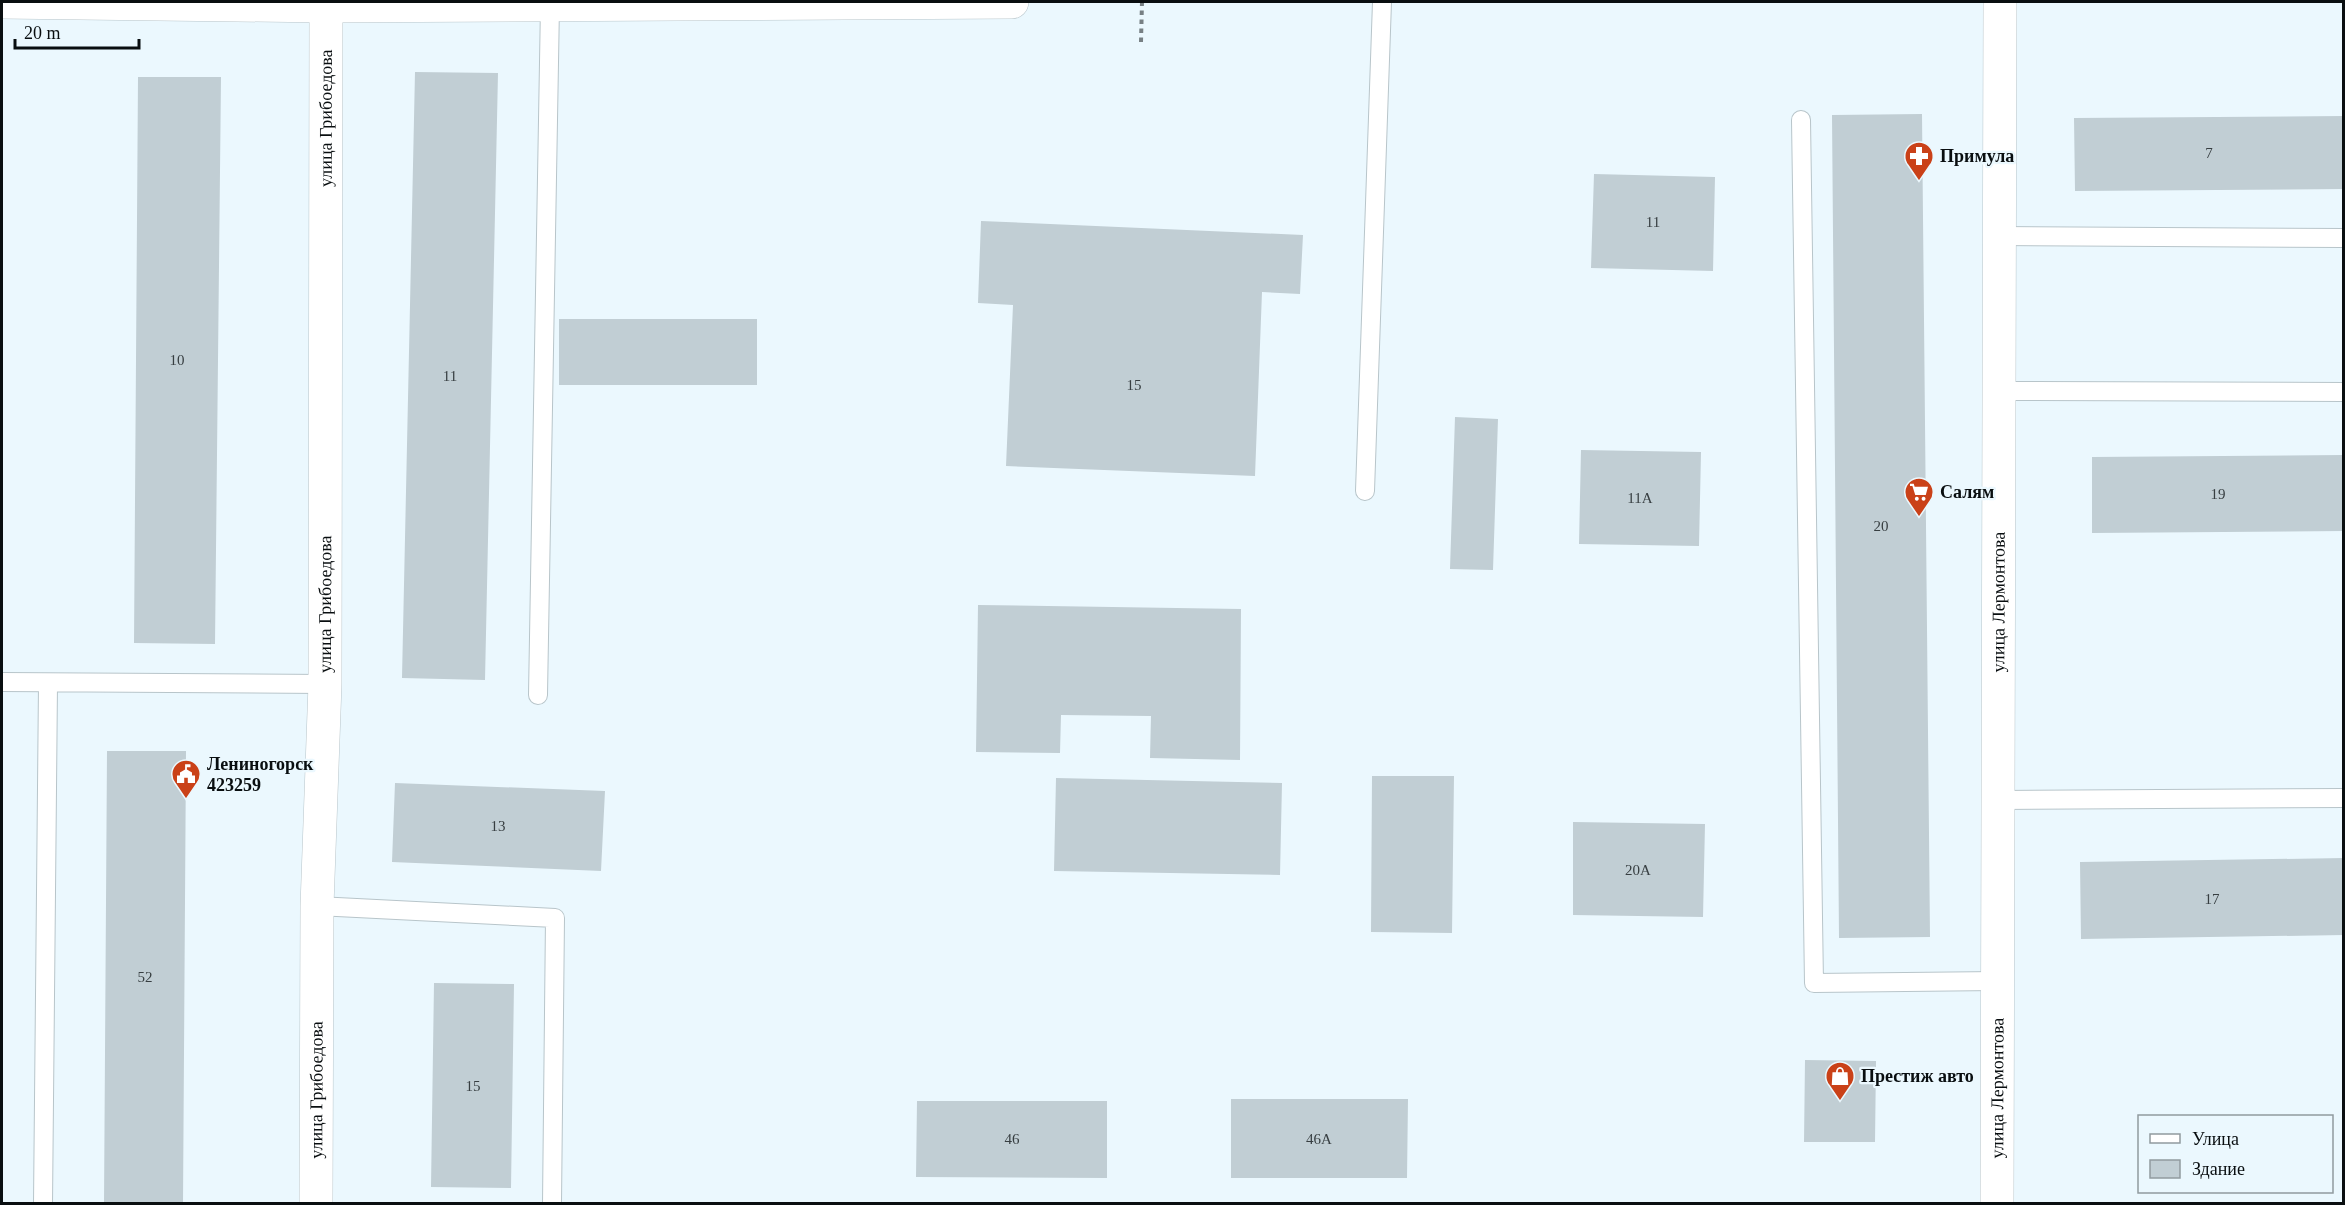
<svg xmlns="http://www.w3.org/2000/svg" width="2345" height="1205" viewBox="0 0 2345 1205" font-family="Georgia,serif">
<rect width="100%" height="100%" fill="#ebf8fe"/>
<!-- building -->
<path fill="#c1ced4" d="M415,72l83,1 -13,607 -83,-2z
M138,77h83l-6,567 -81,-1z
M1922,114l8,823 -91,1 -7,-823z
M2344,116v73l-269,2 -1,-73z
M1594,174l121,3 -2,94 -122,-3z
M981,221l322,14 -3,59 -38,-2 -7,184 -249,-10 7,-161 -35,-2z
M559,319h198v66h-198z
M1455,417l43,2 -5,151 -43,-1z
M1581,450l120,2 -2,94 -120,-2z
M2344,455v76l-252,2v-76z
M978,605l263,4 -1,151 -90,-2 1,-42 -90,-1 -1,38 -84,-1z
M107,751h79l-3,453h-79z
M1372,776h82l-2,157 -81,-1z
M1056,778l226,5 -2,92 -226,-4z
M395,783l210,8 -4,80 -209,-9z
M1573,822l132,2 -2,93 -130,-2z
M2344,858v77l-263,4 -1,-77z
M434,983l80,1 -3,204 -80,-1z
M1805,1060l71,1 -1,81h-71z
M1231,1099h177l-1,79h-176z
M917,1101h190v77l-191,-1z"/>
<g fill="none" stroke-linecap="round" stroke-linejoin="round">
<!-- service casing -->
<g stroke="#b8c5ca" stroke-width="20">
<path id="service" d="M1801,120l13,863 183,-2
M1999,236l345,2
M1999,391l345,1
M1365,491l17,-489
M2,682l323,2
M538,695l12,-690
M1998,800l346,-2
M317,906l238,12 -3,286
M43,1204l5,-520"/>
</g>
<!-- minor casing -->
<g stroke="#b8c5ca" stroke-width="34">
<g id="minor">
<path id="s1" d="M316,1204l1,-298 8,-222 1,-678"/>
</g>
</g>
<!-- tertiary casing -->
<g stroke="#b8c5ca" stroke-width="34">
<g id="tertiary">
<path d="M2,2l324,4 686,-4"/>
<path id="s2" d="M1997,1204l3,-1202"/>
</g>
</g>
<!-- path -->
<path stroke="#778084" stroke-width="4" stroke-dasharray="4.5 4.5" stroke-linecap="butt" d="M1141,42l1,-40"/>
<!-- service -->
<use href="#service" stroke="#fff" stroke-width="18"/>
<!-- minor -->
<use href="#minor" stroke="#fff" stroke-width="33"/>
<!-- tertiary -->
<use href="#tertiary" stroke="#fff" stroke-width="33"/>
</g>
<!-- icons -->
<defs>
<g id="pharmacy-pin" transform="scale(1.5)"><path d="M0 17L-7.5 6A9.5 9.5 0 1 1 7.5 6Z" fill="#ca4118" stroke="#ebf8fe"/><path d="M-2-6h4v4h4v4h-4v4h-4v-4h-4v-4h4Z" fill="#fff"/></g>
<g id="supermarket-pin" transform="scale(1.5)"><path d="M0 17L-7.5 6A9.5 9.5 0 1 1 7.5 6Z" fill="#ca4118" stroke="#ebf8fe"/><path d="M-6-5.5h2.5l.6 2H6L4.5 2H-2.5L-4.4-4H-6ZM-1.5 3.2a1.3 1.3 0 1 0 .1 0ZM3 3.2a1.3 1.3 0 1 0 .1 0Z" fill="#fff"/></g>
<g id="civic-pin" transform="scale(1.5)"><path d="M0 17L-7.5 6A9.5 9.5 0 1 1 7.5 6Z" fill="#ca4118" stroke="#ebf8fe"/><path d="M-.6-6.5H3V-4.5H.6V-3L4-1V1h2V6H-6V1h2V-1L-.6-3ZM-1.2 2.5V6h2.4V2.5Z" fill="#fff"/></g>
<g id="shop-pin" transform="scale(1.5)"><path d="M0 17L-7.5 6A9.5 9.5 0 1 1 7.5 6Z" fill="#ca4118" stroke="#ebf8fe"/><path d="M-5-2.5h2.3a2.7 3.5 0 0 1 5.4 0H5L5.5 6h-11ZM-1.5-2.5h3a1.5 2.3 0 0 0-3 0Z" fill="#fff"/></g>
</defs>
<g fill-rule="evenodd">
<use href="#pharmacy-pin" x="1919" y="156"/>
<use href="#supermarket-pin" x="1919" y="492"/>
<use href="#civic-pin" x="186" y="774"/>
<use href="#shop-pin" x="1840" y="1076"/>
</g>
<g text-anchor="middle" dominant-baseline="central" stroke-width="4.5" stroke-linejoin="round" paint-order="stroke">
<!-- number labels -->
<g font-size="15" fill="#373e41">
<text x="2209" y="153">7</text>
<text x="1653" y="222">11</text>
<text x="177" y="360">10</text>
<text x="450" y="376">11</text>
<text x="1134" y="385">15</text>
<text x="2218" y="494">19</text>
<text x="1640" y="498">11А</text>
<text x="1881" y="526">20</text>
<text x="498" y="826">13</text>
<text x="1638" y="870">20А</text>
<text x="2212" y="899">17</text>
<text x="145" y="977">52</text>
<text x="473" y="1086">15</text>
<text x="1012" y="1139">46</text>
<text x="1319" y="1139">46А</text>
</g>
<!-- street labels -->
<g font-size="18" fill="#090e10" stroke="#ebf8fe">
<text stroke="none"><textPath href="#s1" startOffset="1086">улица Грибоедова</textPath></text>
<text stroke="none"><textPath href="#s2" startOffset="602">улица Лермонтова</textPath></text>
<text stroke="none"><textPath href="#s1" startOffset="600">улица Грибоедова</textPath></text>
<text stroke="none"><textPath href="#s2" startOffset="116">улица Лермонтова</textPath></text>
<text stroke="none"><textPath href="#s1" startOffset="114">улица Грибоедова</textPath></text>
</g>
<!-- poi labels -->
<g font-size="18" font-weight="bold" fill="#090e10" stroke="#ebf8fe" text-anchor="start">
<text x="1940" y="156">Примула</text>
<text x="1940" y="492">Салям</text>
<text x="207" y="764">Лениногорск<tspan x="207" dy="21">423259</tspan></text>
<text x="1861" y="1076">Престиж авто</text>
</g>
</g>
<!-- border -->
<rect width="2345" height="1205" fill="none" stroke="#090e10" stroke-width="6"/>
<!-- legend -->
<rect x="2138" y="1115" width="195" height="78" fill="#ebf8fe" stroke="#919a9f" stroke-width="1.5"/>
<rect x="2150" y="1134" width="30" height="9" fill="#ffffff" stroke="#919a9f" stroke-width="1.5"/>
<text x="2192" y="1145" font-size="18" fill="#090e10">Улица</text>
<rect x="2150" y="1160" width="30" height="18" fill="#c1ced4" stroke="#919a9f" stroke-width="1.5"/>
<text x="2192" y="1175" font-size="18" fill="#090e10">Здание</text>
<!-- scale -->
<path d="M15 39v9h124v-9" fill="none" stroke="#090e10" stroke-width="3"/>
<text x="24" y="39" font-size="18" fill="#090e10" stroke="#ebf8fe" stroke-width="4.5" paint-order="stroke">20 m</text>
</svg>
